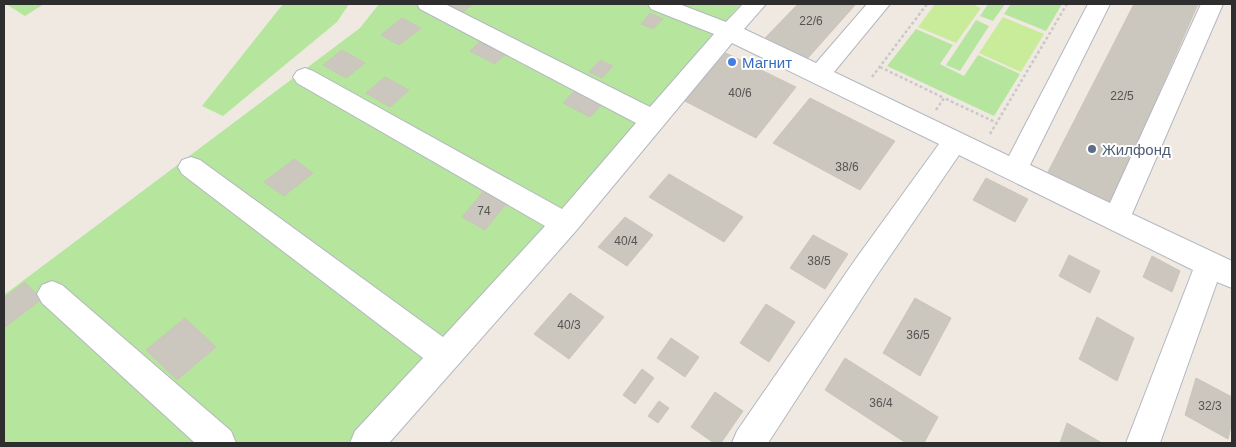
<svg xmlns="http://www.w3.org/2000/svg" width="1236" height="447" viewBox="0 0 1236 447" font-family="Arial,sans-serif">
<rect width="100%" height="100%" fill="#efe9e1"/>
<!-- green -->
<path fill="#b6e59e" d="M6,4h38l-19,12z
M283,4h66l-12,18 -114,94 -21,-10z
M379,4h362l-276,315 -117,124h-344v-148l356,-267z
M988,4h17l-12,17 -13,-5z
M1011,4h51l-16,27 -42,-17z
M976,20l13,6 -29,45 -14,-6z
M916,29l37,16 -13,19 24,12 14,-21 42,19 -26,42 -107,-50z"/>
<!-- pitch -->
<path fill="#c9ec9a" d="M935,4h37l9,4 -25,35 -38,-16z
M1003,17l41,17 -23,38 -42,-19z"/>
<!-- building -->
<path fill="#cbc7bf" stroke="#cbc5ba" d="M450,4h23l-11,9 -14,-7z
M798,4h58l-49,55 -42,-21z
M1134,4h64l-87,198 -63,-30z
M650,13l13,6 -10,10 -12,-5z
M402,18l19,10 -22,17 -18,-10z
M486,36l25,13 -16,15 -25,-13z
M342,50l23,13 -19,15 -23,-13z
M726,53l70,34 -40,51 -73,-38z
M600,60l13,6 -11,12 -13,-6z
M385,77l24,13 -19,17 -24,-14z
M578,87l28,13 -16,17 -27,-14z
M810,98l85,43 -35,49 -87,-47z
M294,159l19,14 -29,23 -20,-14z
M669,174l74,43 -19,25 -75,-45z
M986,178l42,21 -13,23 -42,-22z
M483,192l23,12 -21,26 -23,-13z
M625,217l28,18 -26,31 -29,-19z
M813,235l35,19 -23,35 -35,-21z
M1069,255l31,16 -10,22 -31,-17z
M1152,256l28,15 -8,21 -29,-15z
M25,282l17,17 -38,29v-30z
M570,293l34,24 -35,42 -35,-25z
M915,298l36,20 -31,58 -37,-23z
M766,304l29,18 -26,40 -29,-19z
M1097,317l37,21 -17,43 -38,-22z
M185,318l31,29 -39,33 -31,-30z
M671,338l28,19 -14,20 -28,-19z
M845,358l93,59 -14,26h-18l-81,-53z
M642,369l12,9 -19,26 -12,-9z
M1196,378l36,19v25l-4,17 -43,-24z
M715,392l28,19 -22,32h-7l-23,-16z
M659,401l10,7 -11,15 -10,-7z
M1067,423l35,20h-42z"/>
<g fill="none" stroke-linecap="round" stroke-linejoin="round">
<!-- minor casing -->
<g stroke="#b4b7c1" stroke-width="2">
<path id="minor" d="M417,4h28l205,103 64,-73 -63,-25 -3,-5h31l47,18 17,-18h23l-22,25 72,34 51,-59h23l-56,68 175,84 79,-152h22l-80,161 80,38 91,-199h22l-91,210 100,47v27l-15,-6 -57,161h-34l67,-173 -234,-115 -84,123 -107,165h-36l5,-12 118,-171 84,-116 -207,-101 -157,189 -186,211h-39l5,-12 68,-73 -241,-184 -4,-7 4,-7 9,-3 9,3 243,177 102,-111 -248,-143 -4,-6 4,-6 8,-3 8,3 249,138 74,-86 -216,-114z
M52,281l10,4 169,146 5,12h-41l-153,-140 -5,-9 5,-9z"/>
</g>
<!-- path -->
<path stroke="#c9c9c9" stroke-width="2.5" stroke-dasharray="3 2.5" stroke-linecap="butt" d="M880,67l64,31
M872,77l55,-73
M936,110l8,-12 53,25
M990,134l77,-130"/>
<!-- minor -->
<use href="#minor" fill="#fff" fill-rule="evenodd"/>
</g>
<!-- markers -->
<circle fill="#3f7fe0" stroke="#fff" stroke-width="2" cx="732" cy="62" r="5"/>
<circle fill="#5c6f8a" stroke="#fff" stroke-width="2" cx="1092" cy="149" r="5"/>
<g text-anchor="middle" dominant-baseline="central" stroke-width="4" stroke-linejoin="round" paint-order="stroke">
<!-- number labels -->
<g font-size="12" fill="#555452">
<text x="811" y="21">22/6</text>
<text x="740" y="93">40/6</text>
<text x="1122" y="96">22/5</text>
<text x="847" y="167">38/6</text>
<text x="484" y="211">74</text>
<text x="626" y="241">40/4</text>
<text x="819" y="261">38/5</text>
<text x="569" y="325">40/3</text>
<text x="918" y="335">36/5</text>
<text x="881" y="403">36/4</text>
<text x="1210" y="406">32/3</text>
</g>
<!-- shop labels -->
<g font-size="15" fill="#366cbe" stroke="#fff" text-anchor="start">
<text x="742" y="62">Магнит</text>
</g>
<!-- service labels -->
<g font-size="15" fill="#4e5e75" stroke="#fff" text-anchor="start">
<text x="1102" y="149">Жилфонд</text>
</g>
</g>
<!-- border -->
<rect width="1236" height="447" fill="none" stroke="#2e2e2e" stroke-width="10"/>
</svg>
